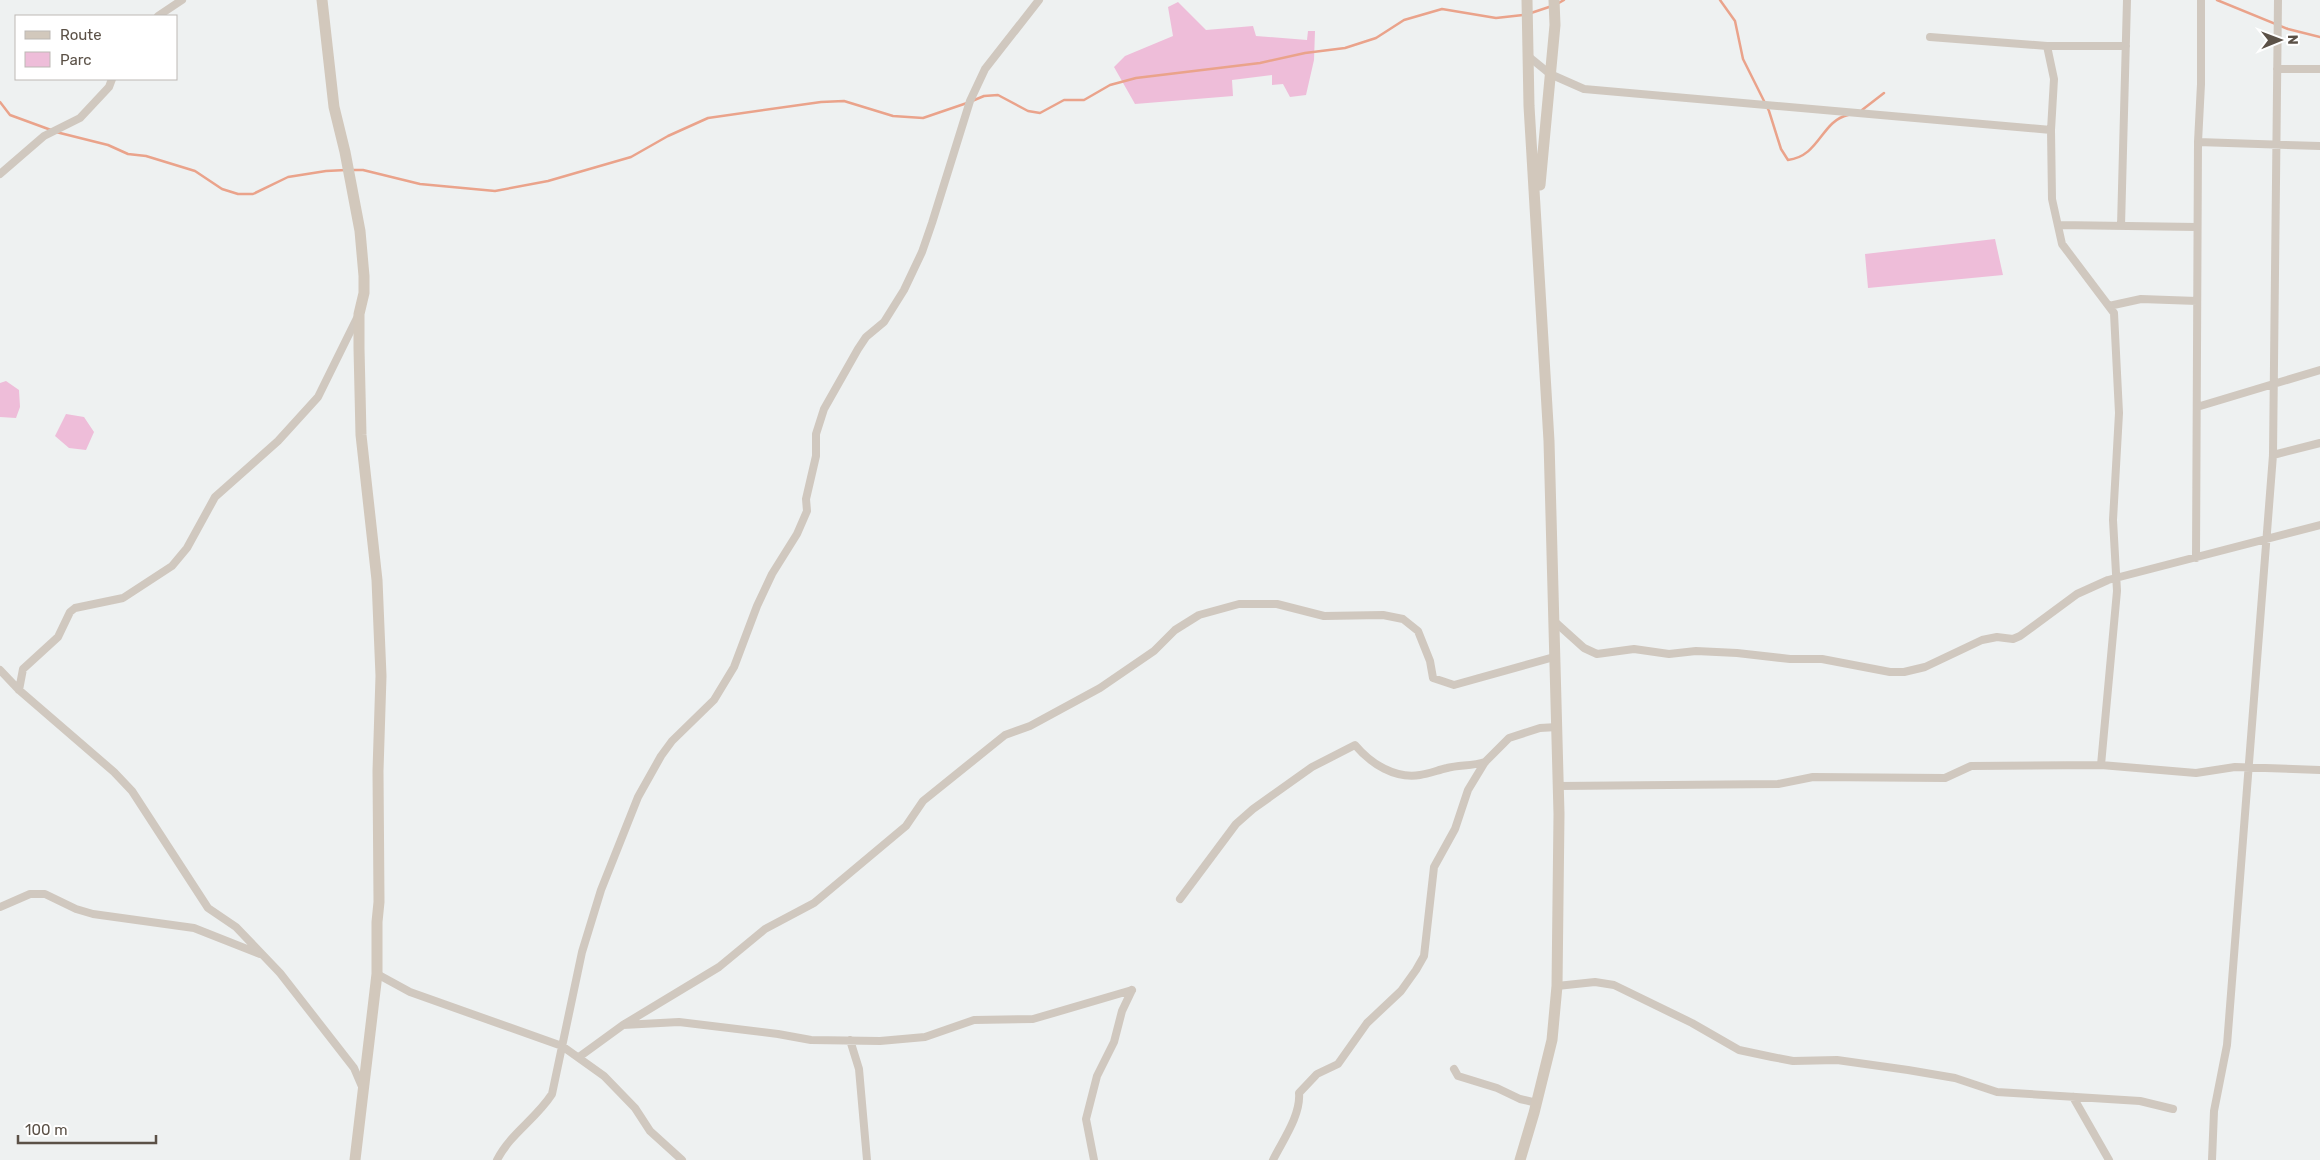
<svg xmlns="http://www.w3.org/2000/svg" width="2320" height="1160" viewBox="0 0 2320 1160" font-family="Rubik,sans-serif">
<rect width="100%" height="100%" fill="#eef1f1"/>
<!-- green -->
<path fill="#eebdd9" d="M1178,2l28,28 47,-4 3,10 51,4 1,-9h7l-1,29 -8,35 -16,2 -7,-13 -11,1v-10l-40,5 1,16 -98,8 -21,-37 11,-11 48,-20 -5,-29z
M1995,239l8,36 -135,13 -3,-34z
M6,381l13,9 1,17 -4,11 -16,-1v-34z
M66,414l18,3 10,15 -8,18 -17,-2 -14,-12z"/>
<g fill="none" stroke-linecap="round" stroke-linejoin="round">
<!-- stream -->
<path stroke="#eaa38b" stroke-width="2.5" d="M1720,0l15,21 8,38 26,52 12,38 7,11c32,-4 33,-39 60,-45
M2217,0l71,29 32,8
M1557,4l7,-4
M1531,13l21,-7
M972,101l12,-5 14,-1 30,16 12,2 24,-13h20l26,-15 26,-7 124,-15 45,-10 40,-5 31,-10 28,-18 38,-11 54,9 27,-3
M0,102l10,13 41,15
M1862,110l22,-17
M56,132l52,13 20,9 18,2 49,15 27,18 16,5h15l35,-17 38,-6 20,-1
M352,170h11l57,14 75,7 53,-10 83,-24 37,-21 40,-18 113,-16 23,-1 49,15 30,2 44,-15"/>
<!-- street -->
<path stroke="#d0c8bf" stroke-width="8" d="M158,16l24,-16
M1930,37l117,9h79
M2047,46l7,33 -3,51 1,69 10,45 52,69 5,100 -6,107 4,71 -16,174
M1528,56l22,18 34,15 467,41
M2277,69h43
M2198,142l122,4
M0,174l44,-38 36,-18 29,-31 3,-8
M2058,225l139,2
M2121,226l6,-226
M2109,306l32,-7 56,2
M2197,407l123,-37
M2273,455l47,-12
M2196,558l2,-416 3,-58v-84
M1554,621l30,27 13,6 37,-5 35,5 27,-3 41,2 53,6h32l68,13h14l21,-5 57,-27 15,-3 16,2 7,-3 57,-42 31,-14 212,-55
M0,670l19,20 95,82 18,19 76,117 28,19 44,46 74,95 9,21
M19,690l4,-21 35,-32 12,-25 5,-4 48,-10 49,-32 15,-18 28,-51 63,-56 40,-44 40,-81
M1559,786l219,-2 35,-7 132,1 26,-12 130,-1 95,8 39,-6 85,3
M1180,899l56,-75 17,-15 59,-42 43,-22c16,19 40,34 65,30 9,-1 18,-5 27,-7 12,-3 26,-2 38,-6
M0,907l30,-13h15l31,15 17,5 101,14 66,26
M377,974l33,18 152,54 42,30 31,32 15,23 32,29
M1557,986l38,-4 19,3 78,38 47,27 33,7 21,4 44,-1 71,10 47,8 42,14 143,9 33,8
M623,1025l96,-58 46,-38 49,-26 92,-77 17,-25 82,-66 25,-9 70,-38 54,-37 21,-21 24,-15 40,-11h38l47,12 59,-1 20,4 15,12 12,30 3,17 21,7 100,-28
M850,1040l9,29 8,91
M579,1057l44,-32 56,-3 99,12 33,6 69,1 45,-4 49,-17 59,-1 99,-29
M1454,1069l4,7 39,12 23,11 17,4
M2073,1097l36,63
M497,1160c13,-26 39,-41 55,-66l30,-142 19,-62 37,-93 23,-41 11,-15 42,-41 20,-33 23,-61 15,-32 25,-40 10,-23 -1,-12 10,-43v-22l8,-25 34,-60 8,-12 18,-15 20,-32 18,-38 10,-29 38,-122 15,-32 54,-69
M1094,1160l-8,-41 11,-43 17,-34 8,-31 10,-21
M1273,1160c10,-20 28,-45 26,-67l18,-19 21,-10 29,-41 34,-32 15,-21 8,-14 10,-89 21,-38 13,-39 17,-28 24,-24 31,-10 17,-1
M2212,1160l2,-49 13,-66 46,-590 5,-455"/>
<!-- secondary -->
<path stroke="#d2c8bc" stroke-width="11" d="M322,0l12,107 11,45 15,79 4,45v17l-5,21v34l2,87 16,145 4,96 -3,95 1,131 -2,20v52l-22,186
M1540,185l15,-160 -1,-25
M1520,1160l14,-47 18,-73 5,-54 2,-172 -10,-373 -20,-335 -2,-106"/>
</g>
<!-- legend -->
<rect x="15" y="15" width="162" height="65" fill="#ffffff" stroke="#bdb9b5"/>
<rect x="25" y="31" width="25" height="8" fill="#d2c8bc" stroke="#bdb9b5"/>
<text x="60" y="40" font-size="15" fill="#5b5147">Route</text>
<rect x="25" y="52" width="25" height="15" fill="#eebdd9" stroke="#bdb9b5"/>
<text x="60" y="65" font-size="15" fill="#5b5147">Parc</text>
<!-- north arrow -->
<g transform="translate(2280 40) rotate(89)" stroke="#ffffff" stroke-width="4" paint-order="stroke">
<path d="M0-4L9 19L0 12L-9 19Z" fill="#5b5147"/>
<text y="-8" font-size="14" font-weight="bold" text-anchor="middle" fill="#5b5147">N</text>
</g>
<!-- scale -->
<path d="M18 1135v8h138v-8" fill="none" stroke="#5b5147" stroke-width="2.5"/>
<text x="25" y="1135" font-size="15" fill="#5b5147" stroke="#ffffff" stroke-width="4" paint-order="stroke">100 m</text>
</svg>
